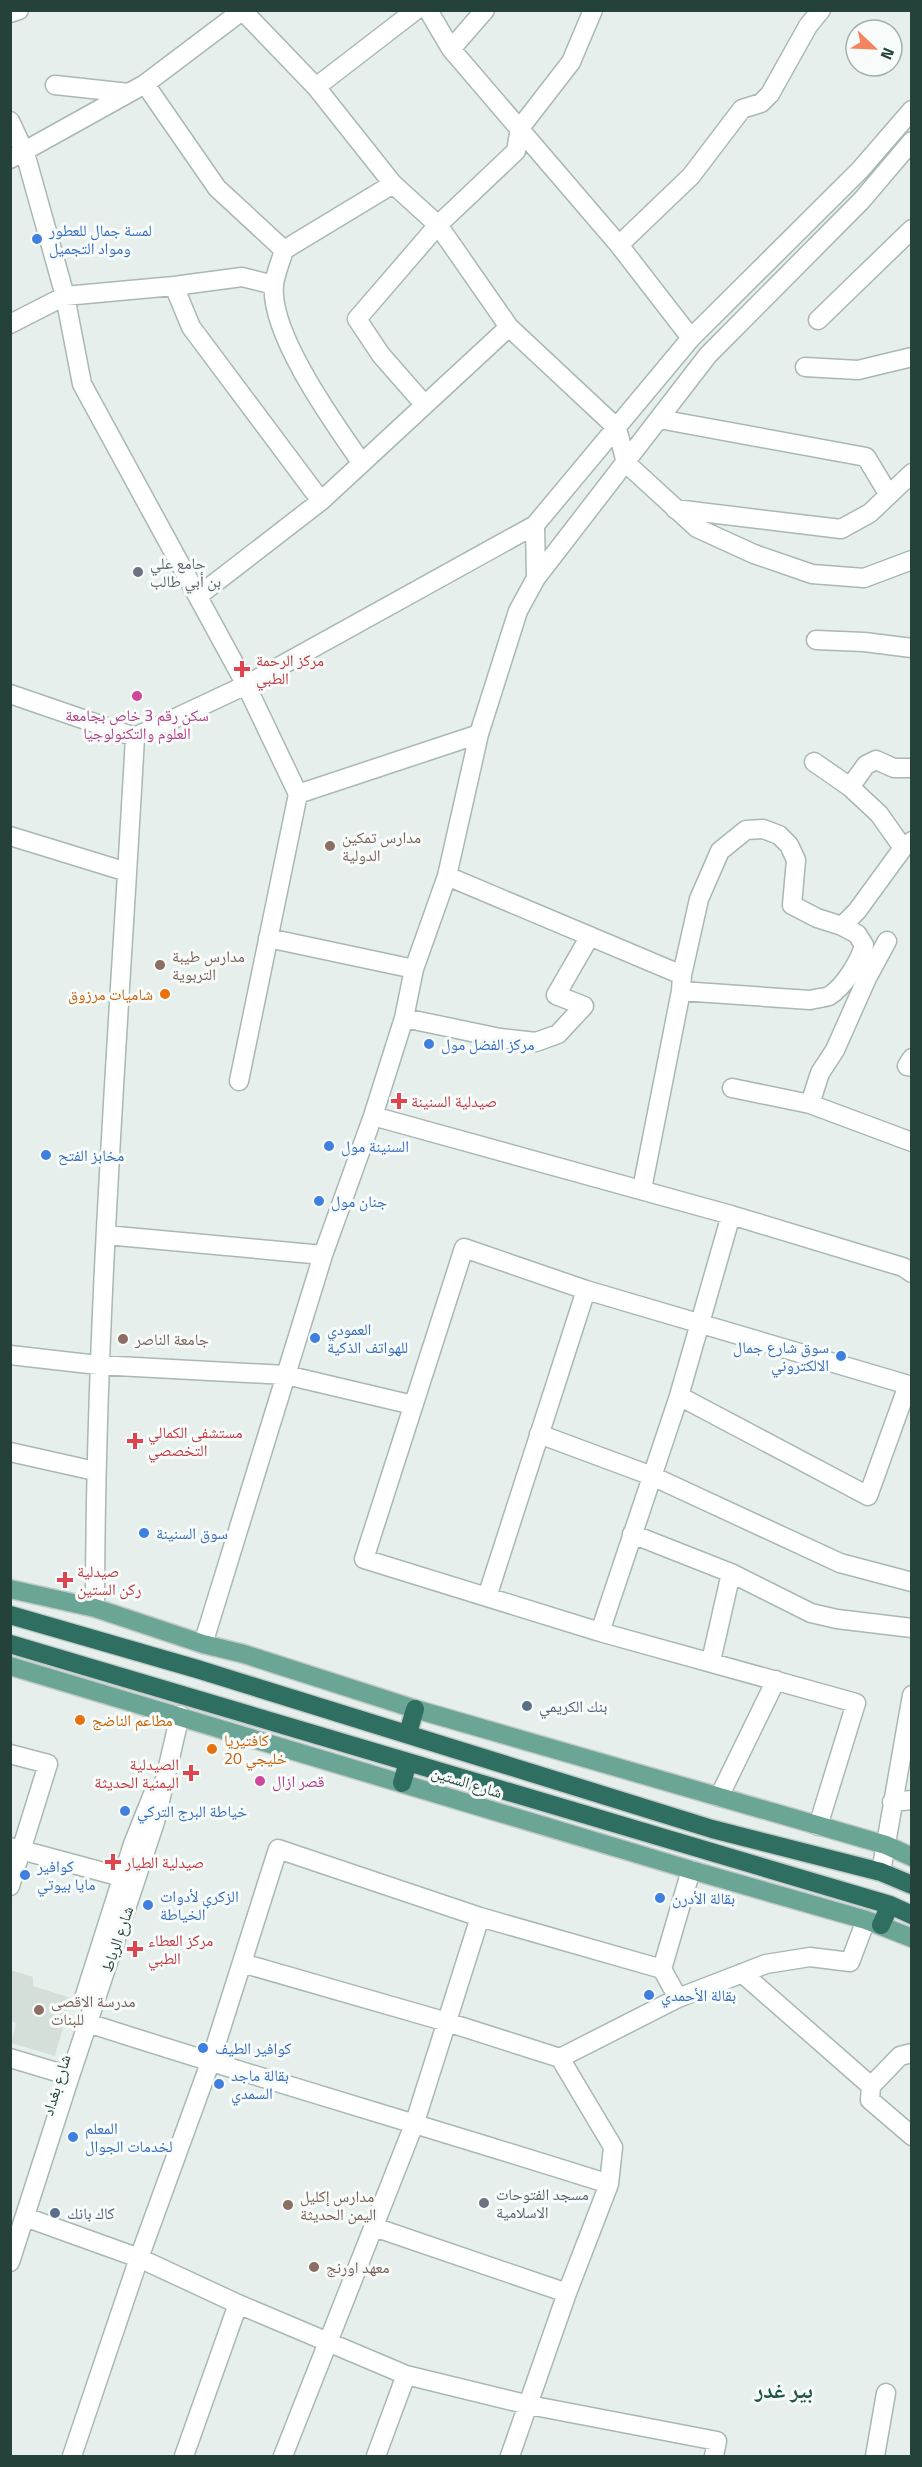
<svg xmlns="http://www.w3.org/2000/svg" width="922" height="2467" viewBox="0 0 922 2467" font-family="'Titillium Web','Noto Naskh Arabic',sans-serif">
<rect width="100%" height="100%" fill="#e6efeb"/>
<!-- built -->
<path fill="#d4dfda" d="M11,1970l22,7v9l38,12 -16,58 -44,-13 5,-20 -5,-2z"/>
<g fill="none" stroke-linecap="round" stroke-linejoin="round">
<!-- minor casing -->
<g stroke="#a8b8b2" stroke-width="21">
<path id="minor" d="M242,10l74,77 77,97 45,41 71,102 108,101 9,35 71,65 57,26 58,20 52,4 48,-18
M428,10l23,39
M485,10l-34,39 168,196 72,93
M10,13l9,-3
M145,84l72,104 67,62
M55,85l74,8
M316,87l100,-77
M10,121l15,32 40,143 17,88 164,301 52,109 -59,287
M10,159l135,-75 98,-74
M619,245l72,-69 51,-67 19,-6 9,-9 38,-68 13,-16
M174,286l17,41 130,174
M818,320l94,-91
M10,324l55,-28 109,-10 68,-9 32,8
M805,367l53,3 54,-13
M424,404l-43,-49 -24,-36 81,-94 78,-74 4,-23 51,-66 22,-52
M659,419l207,38 23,38
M361,462c-27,-39 -92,-129 -87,-177 1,-11 7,-24 10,-35l109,-66
M675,509l166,20 29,-16 42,-40
M535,525l1,53
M198,596l123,-95 188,-174
M816,640l48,2 48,6
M10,694l125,43 111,-52 289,-160 156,-187 169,-168 52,-60
M814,762l36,25
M298,794l181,-60
M10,836l117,36
M903,848l-24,-34 -29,-27 16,-22 10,-5 18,8h18
M447,876l235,99
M268,938l146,31
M681,991l129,9c6,-2 14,-2 19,-4 15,-9 31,-35 35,-51l-7,-11 -15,-8
M404,1018l96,20 36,4 22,-8 26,-28 -28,-11 34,-59
M912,1058l-5,8 5,1
M732,1088l78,16 102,38
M810,1104l10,-31 15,-23 32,-72 20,-37
M373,1116l358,99 172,52 9,6
M642,1189l39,-198 1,-16 17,-76 21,-48 26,-21 17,-1 16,6 10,10 7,15 -4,45 25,13 25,8 15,-15 46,-63 9,-7
M106,1235l217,20
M10,1355l88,10 188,10 127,30
M679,1396l189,100 40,-111
M539,1434l113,42 188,87 72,19
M10,1452l85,19
M632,1534l99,39 80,40 26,6 75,9
M487,1597l99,-307
M95,1608c0,-291 24,-581 40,-871
M600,1632l79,-236 52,-181
M203,1644l120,-389 50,-139 31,-98 10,-49 33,-93 32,-142 39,-123 18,-33 172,-223 154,-155 50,-59
M711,1661l20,-88
M10,1754l38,10 -38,122
M719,1797l57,-117
M892,1802l20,-2
M818,1826l38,-123 -256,-71 -236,-73 100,-311 122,42 326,96
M10,1847l123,33
M881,1872l31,-177
M242,1963l205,59 113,36 53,89 -4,37 -42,109 -57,163
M742,1973l129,113 -1,14 42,36
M85,1995l48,-151 20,-50
M678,1998l-16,-29 29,-99
M88,2023c173,56 348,106 521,161
M10,2058l60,18
M560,2058l118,-60 88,-34 44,-7 40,5 16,-42
M871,2086l29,-30 12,-3
M25,2217l114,41 99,46 168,71 123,30 188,36 -3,15
M374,2227l193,66
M10,2262l60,-186 85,-254 25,-107
M72,2456l67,-198 71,-195 68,-214 202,68 182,52
M184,2456l54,-152
M283,2456l132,-334 65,-205
M376,2456l30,-81
M875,2456l11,-63"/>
</g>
<!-- major casing -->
<g stroke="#c2cac8" stroke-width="21">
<path id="major" d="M10,1589l85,19 108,36 41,10 171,55 471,136 26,12
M10,1666l681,204 175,50 46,18"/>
</g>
<!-- highway casing -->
<g stroke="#c2cac8" stroke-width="21">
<path id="highway" d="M10,1615l187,54 515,160 169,43 31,13
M10,1644l880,261 22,10
M408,1733l7,-24
M402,1783l6,-21
M881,1925l9,-20"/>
</g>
<!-- minor -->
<use href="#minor" stroke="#fff" stroke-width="18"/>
<!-- major -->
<use href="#major" stroke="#6aa596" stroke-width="18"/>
<!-- highway -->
<use href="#highway" stroke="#2f6f62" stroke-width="18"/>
</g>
<!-- markers -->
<g fill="#3f7fe0" stroke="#f7fbf9" stroke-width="2">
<circle cx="37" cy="239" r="6"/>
<circle cx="429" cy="1044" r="6"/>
<circle cx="329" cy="1146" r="6"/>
<circle cx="46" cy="1155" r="6"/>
<circle cx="319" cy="1201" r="6"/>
<circle cx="315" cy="1338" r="6"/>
<circle cx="841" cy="1356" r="6"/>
<circle cx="144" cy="1533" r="6"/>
<circle cx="125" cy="1811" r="6"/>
<circle cx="25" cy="1875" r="6"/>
<circle cx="660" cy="1898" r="6"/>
<circle cx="148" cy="1905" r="6"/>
<circle cx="649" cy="1995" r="6"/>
<circle cx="203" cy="2048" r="6"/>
<circle cx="219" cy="2084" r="6"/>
<circle cx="73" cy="2137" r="6"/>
</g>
<g fill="#6b7280" stroke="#f7fbf9" stroke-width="2">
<circle cx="138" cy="572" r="6"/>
<circle cx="484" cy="2203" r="6"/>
</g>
<g fill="#e0444e" stroke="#f7fbf9" stroke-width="2">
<path d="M239 660h6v6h6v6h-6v6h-6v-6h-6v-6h6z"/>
<path d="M396 1092h6v6h6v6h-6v6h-6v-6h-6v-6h6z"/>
<path d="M132 1432h6v6h6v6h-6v6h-6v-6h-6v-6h6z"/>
<path d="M62 1571h6v6h6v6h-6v6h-6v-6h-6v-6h6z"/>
<path d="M188 1764h6v6h6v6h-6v6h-6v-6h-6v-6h6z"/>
<path d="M110 1853h6v6h6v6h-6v6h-6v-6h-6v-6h6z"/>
<path d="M132 1940h6v6h6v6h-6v6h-6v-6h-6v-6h6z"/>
</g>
<g fill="#d1479c" stroke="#f7fbf9" stroke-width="2">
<circle cx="137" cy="696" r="6"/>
<circle cx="260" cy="1781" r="6"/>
</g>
<g fill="#8d6e63" stroke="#f7fbf9" stroke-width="2">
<circle cx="330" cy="846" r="6"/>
<circle cx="160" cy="965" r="6"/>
<circle cx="123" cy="1339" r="6"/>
<circle cx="39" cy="2010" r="6"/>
<circle cx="288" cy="2205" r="6"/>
<circle cx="314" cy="2267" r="6"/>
</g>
<g fill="#e8710a" stroke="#f7fbf9" stroke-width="2">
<circle cx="165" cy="994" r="6"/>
<circle cx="80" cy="1720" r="6"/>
<circle cx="212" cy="1749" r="6"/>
</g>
<g fill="#5c6f8a" stroke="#f7fbf9" stroke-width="2">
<circle cx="527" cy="1706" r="6"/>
<circle cx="55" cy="2213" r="6"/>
</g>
<g text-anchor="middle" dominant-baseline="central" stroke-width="6" stroke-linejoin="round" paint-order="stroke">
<!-- shop labels -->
<g font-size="16" fill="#366cbe" stroke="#f7fbf9" text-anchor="start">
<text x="49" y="230">لمسة جمال للعطور<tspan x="49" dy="18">ومواد التجميل</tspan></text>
<text x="441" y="1044">مركز الفضل مول</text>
<text x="341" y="1146">السنينة مول</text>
<text x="58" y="1155">مخابز الفتح</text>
<text x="331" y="1201">جنان مول</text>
<text x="327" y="1329">العمودي<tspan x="327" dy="18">للهواتف الذكية</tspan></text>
<text x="829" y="1347" text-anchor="end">سوق شارع جمال<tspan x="829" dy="18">الالكتروني</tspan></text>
<text x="156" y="1533">سوق السنينة</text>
<text x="137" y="1811">خياطة البرج التركي</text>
<text x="37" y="1866">كوافير<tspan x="37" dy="18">مايا بيوتي</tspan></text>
<text x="160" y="1896">الزكري لأدوات<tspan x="160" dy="18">الخياطة</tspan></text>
<text x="672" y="1898">بقالة الأدرن</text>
<text x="661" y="1995">بقالة الأحمدي</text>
<text x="215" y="2048">كوافير الطيف</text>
<text x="231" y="2075">بقالة ماجد<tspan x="231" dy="18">السمدي</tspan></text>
<text x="85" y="2128">المعلم<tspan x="85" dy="18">لخدمات الجوال</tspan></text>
</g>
<!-- worship labels -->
<g font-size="16" fill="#5b616d" stroke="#f7fbf9" text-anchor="start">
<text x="150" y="563">جامع علي<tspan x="150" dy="18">بن أبي طالب</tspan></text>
<text x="496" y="2194">مسجد الفتوحات<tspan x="496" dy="18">الاسلامية</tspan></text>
</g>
<!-- health labels -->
<g font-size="16" fill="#be3a42" stroke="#f7fbf9" text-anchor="start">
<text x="256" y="660">مركز الرحمة<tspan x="256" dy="18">الطبي</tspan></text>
<text x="411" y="1101">صيدلية السنينة</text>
<text x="148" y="1432">مستشفى الكمالي<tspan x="148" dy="18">التخصصي</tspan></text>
<text x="77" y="1571">صيدلية<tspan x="77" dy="18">ركن الستين</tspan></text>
<text x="179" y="1764" text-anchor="end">الصيدلية<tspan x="179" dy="18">اليمنية الحديثة</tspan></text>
<text x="125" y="1862">صيدلية الطيار</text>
<text x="148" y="1940">مركز العطاء<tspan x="148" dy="18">الطبي</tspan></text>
</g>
<!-- hotel labels -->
<g font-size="16" fill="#b23c85" stroke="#f7fbf9">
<text x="137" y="715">سكن رقم 3 خاص بجامعة<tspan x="137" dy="18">العلوم والتكنولوجيا</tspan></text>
<text x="272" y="1781" text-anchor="start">قصر ازال</text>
</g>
<!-- education labels -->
<g font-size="16" fill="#785e54" stroke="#f7fbf9" text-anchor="start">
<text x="342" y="837">مدارس تمكين<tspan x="342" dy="18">الدولية</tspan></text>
<text x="172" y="956">مدارس طيبة<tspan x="172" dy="18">التربوية</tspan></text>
<text x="135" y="1339">جامعة الناصر</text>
<text x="51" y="2001">مدرسة الاقصى<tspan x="51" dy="18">للبنات</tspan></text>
<text x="300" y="2196">مدارس إكليل<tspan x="300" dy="18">اليمن الحديثة</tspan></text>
<text x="326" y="2267">معهد اورنج</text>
</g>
<!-- food labels -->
<g font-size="16" fill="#c56008" stroke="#f7fbf9" text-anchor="start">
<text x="153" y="994" text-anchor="end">شاميات مرزوق</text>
<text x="92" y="1720">مطاعم الناضج</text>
<text x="224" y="1740">كافتيريا<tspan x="224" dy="18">خليجي 20</tspan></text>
</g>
<!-- service labels -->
<g font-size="16" fill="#4e5e75" stroke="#f7fbf9" text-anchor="start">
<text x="539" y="1706">بنك الكريمي</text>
<text x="67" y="2213">كاك بانك</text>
</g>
<!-- street labels -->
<g font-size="16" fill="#24423a" stroke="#f7fbf9">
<text transform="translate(467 1782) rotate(17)">شارع الستين</text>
<text transform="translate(117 1939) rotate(-71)">شارع الرباط</text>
<text transform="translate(56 2085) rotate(-73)">شارع بغداد</text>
</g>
<!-- district labels -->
<g font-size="22" font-weight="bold" fill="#1f5548" stroke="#f7fbf9">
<text x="784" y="2390">بير غدر</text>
</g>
</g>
<!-- border -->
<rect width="922" height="2467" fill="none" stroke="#24423a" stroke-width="24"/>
<!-- north arrow -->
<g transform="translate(874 48) rotate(113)"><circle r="28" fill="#f7fbf9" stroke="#a3b1ad" stroke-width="1.5"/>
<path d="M0-4.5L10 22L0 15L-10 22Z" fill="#f4845f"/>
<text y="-9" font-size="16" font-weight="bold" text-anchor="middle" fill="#24423a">N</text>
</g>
</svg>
